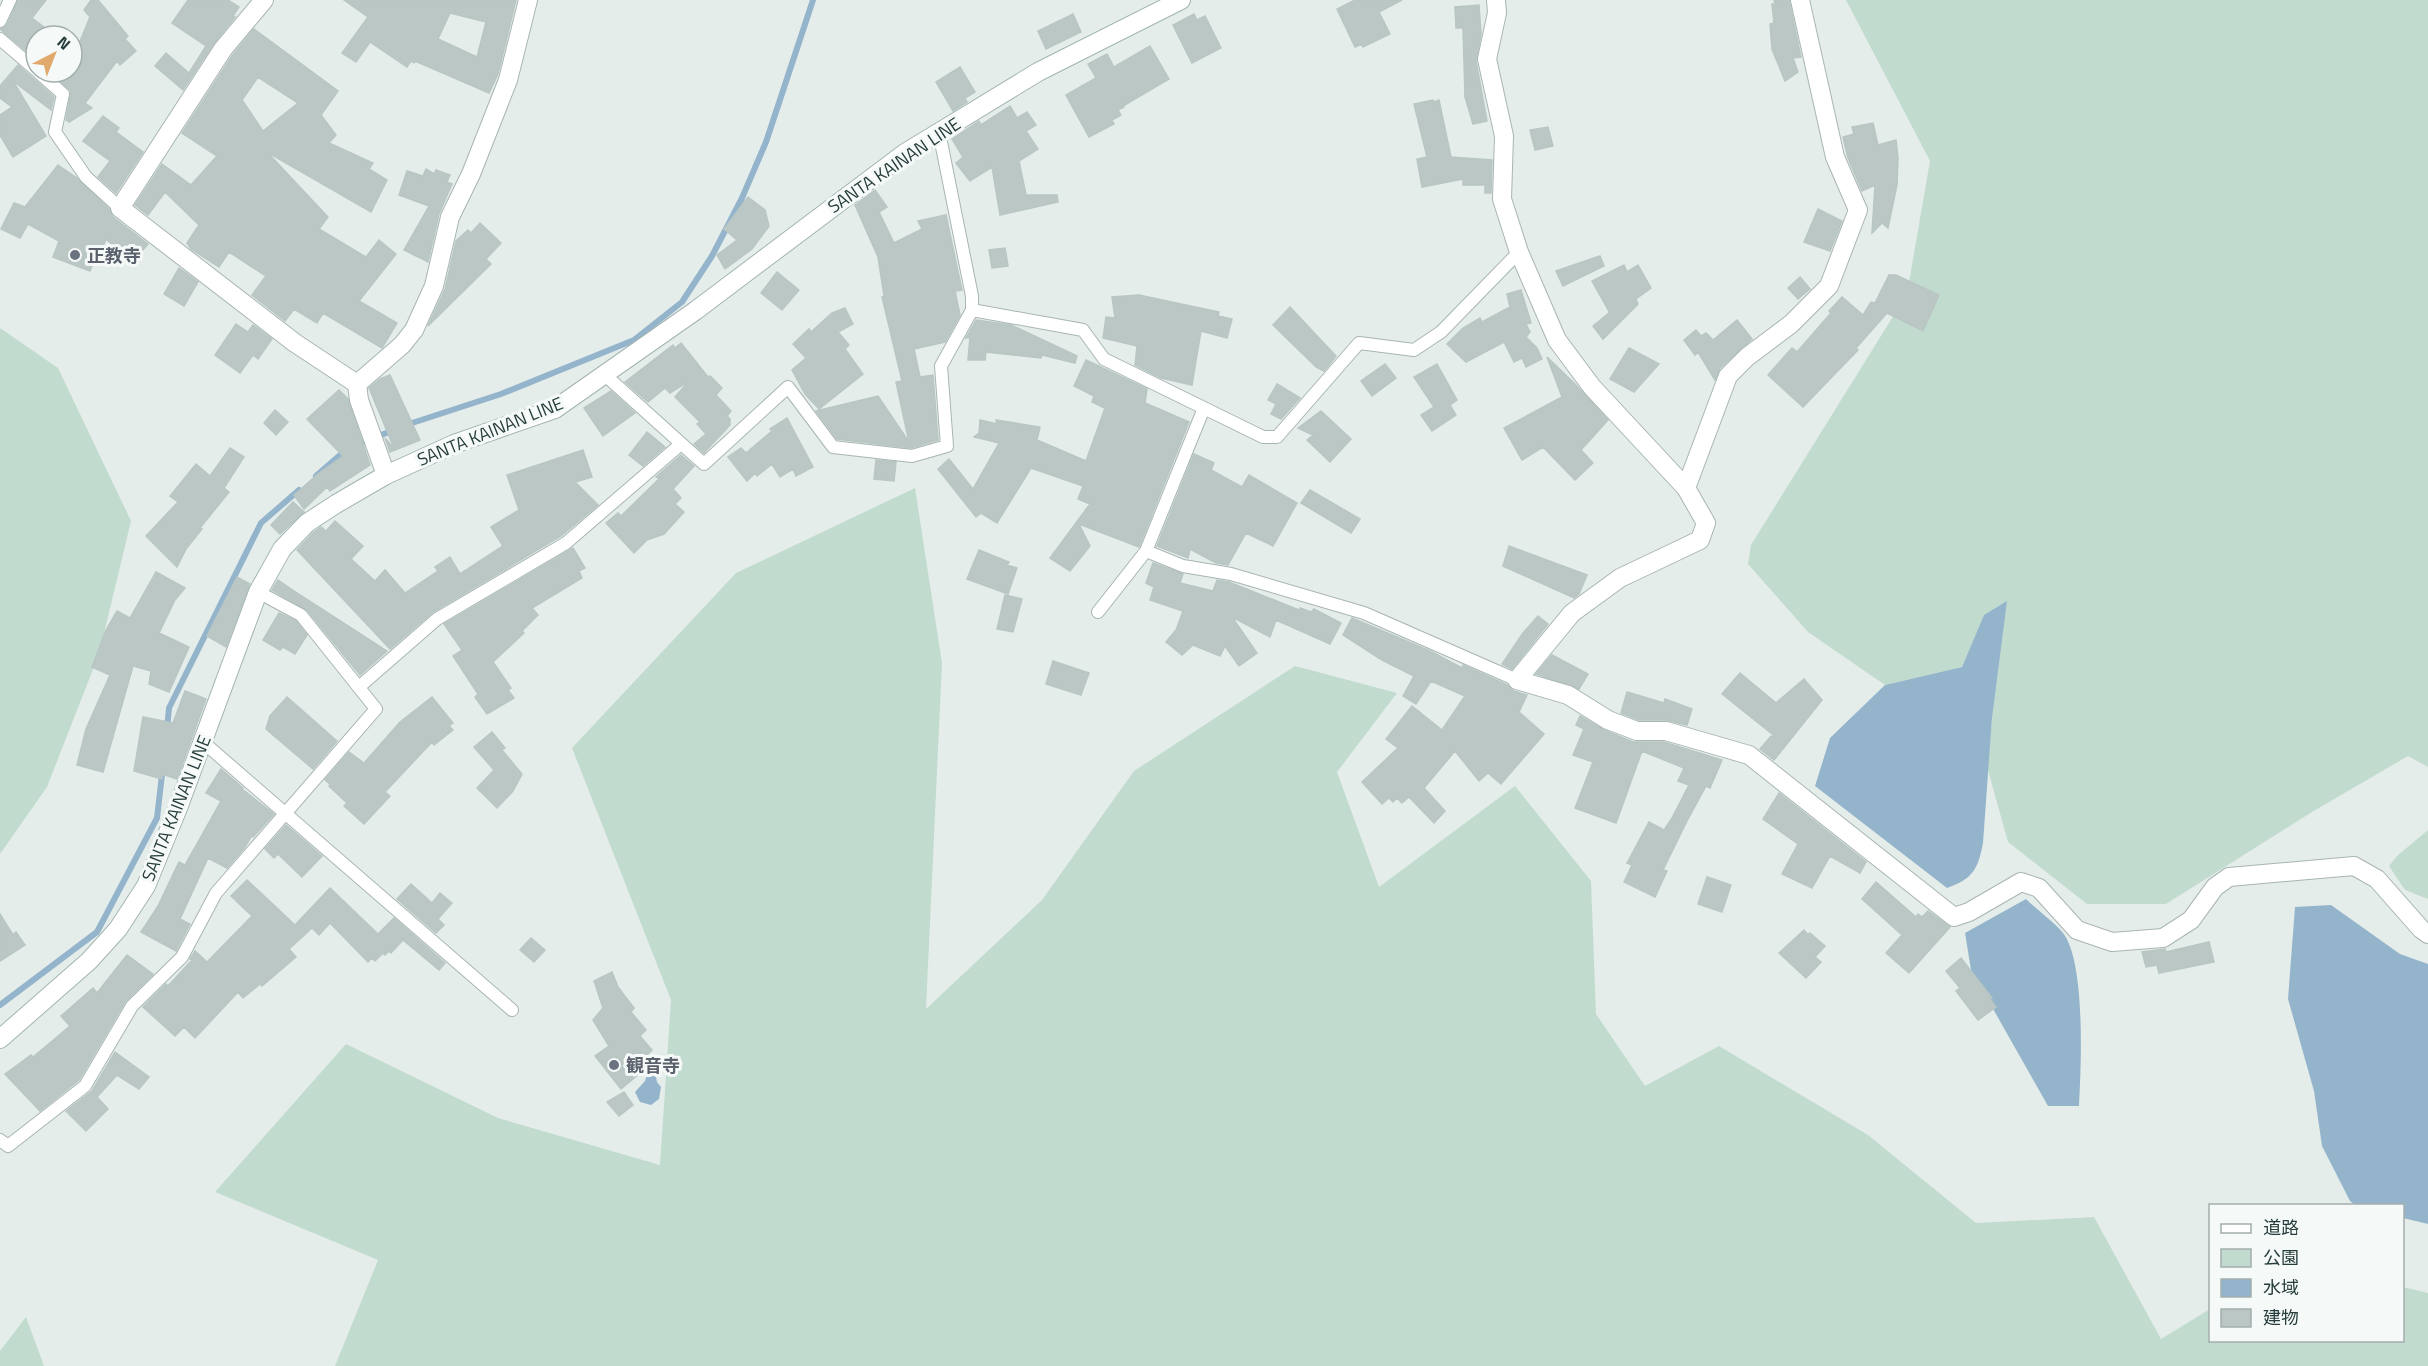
<svg xmlns="http://www.w3.org/2000/svg" width="2428" height="1366" viewBox="0 0 2428 1366" font-family="'Titillium Web','Noto Sans JP',sans-serif">
<rect width="100%" height="100%" fill="#e5edeb"/>
<!-- green -->
<path fill="#c1dbcf" d="M1846,0h582v767l-20,-11 -96,56 -146,92h-79l-79,-62 -20,-72 4,-52 -8,-102 -22,51 -77,18 -77,-53 -60,-68 3,-19 156,-251 23,-133z
M0,328l58,40 73,153 -32,133 -52,133 -47,67z
M915,488l27,175 -16,346 116,-109 92,-129 161,-105 102,27 -60,79 42,115 136,-101 76,95 5,133 49,72 74,-40 149,89 108,88 118,-6 67,122 49,-30v31h192l1,-53 25,6v73h-2093l43,-106 -163,-68 131,-148 152,74 162,47 11,-165 -99,-252 164,-175z
M2428,830v69l-23,-9 -16,-24 8,-10z
M26,1317l18,49h-44v-15z"/>
<!-- water -->
<path fill="#94b4cb" d="M2007,601l-15,117 -9,125c-5,26 -10,36 -36,45l-132,-102 15,-48 55,-53 77,-18 22,-52z
M2026,899c11,11 27,22 37,34 23,30 18,134 16,173h-31l-77,-136 -6,-37z
M2331,905l69,49 28,10v260l-25,-6 -1,-12 -47,-1 -5,-4 -28,-55 -8,-55 -26,-92 7,-92z
M649,1069l6,2 2,11 4,5 -2,12 -8,6 -11,-3 -5,-10 10,-11z"/>
<g fill="none" stroke-linecap="round" stroke-linejoin="round">
<!-- stream -->
<path stroke="#94b4cb" stroke-width="6" d="M406,425l95,-31 133,-54 48,-38 30,-46 30,-58 24,-56 47,-142
M356,445l38,-15
M316,476l31,-27
M167,729l2,-21 92,-185 38,-33
M0,1005l97,-73 60,-114 6,-52"/>
</g>
<!-- building -->
<path fill="#bbc7c5" stroke="#b8c6c4" stroke-width="1.5" fill-rule="evenodd" d="M18,0h28l-14,18 24,18h-20v23l-36,-30 7,-4z
M91,0h7l30,36 -3,3 11,12 -16,14 -3,-4 -32,42 7,5 -23,14 -3,-2 5,-29 -21,-19h22v-11l18,-44 -6,-7z
M188,0h40l11,7 -6,9 2,1 -21,26 -31,47 -28,-24 11,-13 23,20 17,-27 -34,-23z
M344,0h172l-18,74 -9,19 -74,-32 -1,2 -3,-2 -4,6 -37,-25 -14,20 -14,-9 26,-36zM450,13l36,9 -9,35 -39,-18z
M1355,0h47l-23,12 11,22 -27,13 -1,-3 -7,3 -18,-38z
M1774,0h15l12,57 -8,1 5,14 -13,9 -13,-32 -2,-25 4,-1 -2,-19h3z
M1479,5l2,29 -5,27 11,60 -14,3 -8,-27 -2,-69h-7l-1,-21z
M1073,14l8,18 -35,17 -8,-18z
M1194,14l3,6 8,-4 16,32 -29,15 -19,-38z
M254,29l84,62 -17,24 15,20 -7,8 44,20 -4,6 18,11 -16,32 -104,-60 61,65 -9,12 47,28 13,-17 17,14 -37,47 38,22 -15,25 -59,-35 -6,10 -23,-14 -9,12 -33,-26 14,-19 -37,-24 -10,15 -28,-18 -4,-6 12,-18 -34,-33 -17,23 -13,-10 27,-41 29,21 26,-29 -35,-23 50,-77zM258,77l40,26 -35,28 -21,-31z
M1150,46l19,33 -46,27 1,1 -6,3 3,5 -9,5 2,4 -25,13 -23,-42 30,-17 -8,-14 19,-10 7,13z
M18,65l36,32 -3,13 -38,-29 33,55 -33,21 -13,-22v-20l12,-8 -12,-9v-12z
M960,67l15,25 -10,6 2,4 -14,9 -17,-29z
M1433,100l1,2 5,-2 12,57 41,3 -1,33h-6v-8h-22v-6l-41,8 -5,-28 10,-2 -13,-53z
M1010,106l7,12 10,-6 9,13 -10,6 12,18 -19,12 7,34h31l1,7 -58,13 -8,-48 -22,14 -14,-18 7,-6 -11,-18 27,-18 2,4z
M103,116l16,12 -3,4 27,20 -27,41 -18,-16 12,-16 -27,-20z
M1873,123l5,22 18,-5 2,18 -1,27 -9,43 -6,-5 -10,10 3,-48 -13,6 -14,-33 -5,-21 11,-3 -2,-7z
M1548,127l5,19 -18,4 -5,-20z
M58,165l19,13 32,31 4,8 35,27 -13,15 -14,-12 -3,3 -12,-11 -8,21 -3,-2 -5,13 -37,-14 6,-16 -31,-17 -8,14 -19,-9 13,-26 11,4z
M426,169l8,5 2,-4 14,5 -3,7 5,2 -13,30 -11,48 -24,-12 25,-44 -30,-11 8,-24 16,5z
M875,190l12,17 -8,5 15,31 28,-14 -4,-8 28,-6 16,75 -7,1 5,24 -15,27 -31,7 6,28 13,-2 5,65 -27,8 -74,-9 -21,-28 62,-15 31,46 -13,-60 6,-1 -20,-84 2,-1 -6,-39 -23,-52z
M748,197l17,13 4,16 -17,23 -27,20 -8,-14 20,-15 -13,-11z
M1818,209l24,12 -12,30 -26,-9z
M480,223l21,20 -15,16 5,5 -63,62 17,-37 11,-48 12,-11 3,3z
M1005,248l3,18 -16,2 -3,-18z
M1600,256l4,10 -41,20 -7,-15z
M1624,265l3,7 11,-7 13,23 -15,11 2,5 -35,35 -10,-13 16,-13 2,2 -19,-34z
M179,268l19,14 -14,24 -20,-12z
M777,272l22,18 -17,20 -21,-17z
M1889,275h7l43,20 -16,36 -36,-18 -31,35 2,2 -55,57 -35,-32 24,-27 5,4 34,-39 -2,-2 13,-14 21,18 8,-13 4,1z
M1800,277l10,12 -12,10 -10,-11z
M1521,290l10,33 -5,1 4,8 -4,5 11,11 5,11 -16,8 -4,-9 -8,4 -10,-20 -38,20 -19,-18 16,-16 17,-10 2,4 28,-15 -3,-13z
M1139,295l80,17 -1,4 14,3 -5,19 -26,-7 -9,54 -31,-7 -26,-13 2,-19 -34,-8 3,-21 9,1 -3,-21z
M1290,307l46,49 -12,15 -8,-4 -43,-42z
M845,308l8,16 -15,8 11,13 -4,4 18,25 -44,35 -14,-15 -13,-24 14,-12 -13,-14 16,-15 2,3 21,-19z
M976,320l35,5 66,31 -2,7 -33,-8 -1,3 -55,-6 -1,8h-17l2,-23 -4,1z
M1737,320l15,19 -32,29 -5,12 -17,-28 -3,3 -11,-15 12,-10 5,6 5,-3 7,7z
M236,324l12,8 5,-7 19,14 -14,20 -5,-4 -13,18 -25,-18z
M681,343l27,34 2,-1 12,12 -6,7 15,16 -4,5 3,3v6l-26,28 -10,-9 12,-10 -9,-10 3,-2 -25,-25 14,-16 -19,12 -5,-5 -17,14 -23,-20 48,-37 2,3z
M1629,348l30,16 -25,28 -24,-13z
M1547,357l28,27 33,36 -27,30 12,13 -18,17 -32,-33 -21,13 -18,-32 58,-31z
M1086,360l61,29 -2,14 44,19 -50,125 -60,-23 11,22 -20,25 -20,-13 40,-54 -12,-5 5,-13 -52,-18 -34,55 -16,-10 -5,4 -38,-48 11,-10 24,30 26,-46 -25,-6 5,-4 1,-13 17,4 -1,-4 44,7 -3,13 49,21 19,-53 -13,-6 2,-6 -20,-10z
M1385,364l11,14 -24,18 -11,-15z
M1437,364l20,36 -7,5 6,10 -24,16 -11,-16 13,-8 -20,-30z
M390,375l30,65 -30,12 -5,-14 9,10 -25,-60 11,-9z
M1277,384l23,14 -19,21 -10,-5 5,-10 -8,-4z
M339,390l9,9 22,66 -40,26 -3,-4 -23,22 -10,-14 25,-22 24,-17 -36,-37z
M611,391l24,22 -32,23 -19,-28z
M275,410l13,12 -12,13 -12,-12z
M1321,411l30,28 -21,23 -23,-22 6,-5 -15,-7z
M787,418l26,49 -17,9 -3,-7 -13,8 -8,-13 -15,12 -2,-3 -8,8 -19,-24 13,-9 5,5 26,-22 -2,-2z
M647,432l18,15 -22,19 -14,-11z
M230,448l14,9 -20,31 5,4 -29,36 2,1 -16,20 -9,18 -31,-31 32,-34 -8,-6 26,-32 14,12z
M583,450l9,27 -17,5 23,23 -37,31 -128,76 -43,37 -93,-99 17,-18 7,-5 5,4 9,-10 28,25 -12,13 24,22 10,-11 20,23 33,-22 -3,-4 15,-10 10,17 43,-28 -12,-19 28,-17 -12,-35z
M1194,454l20,9 -3,7 31,17 7,-12 48,28 -24,43 -27,-13 -18,32 -12,-2 -26,-14 -2,9 -31,-12z
M681,455l13,11 -21,23 8,9 -6,6 9,8 -20,22 -17,6 -13,13 -28,-30 12,-10 3,3 38,-37 -3,-2z
M876,460l20,2 -2,19 -20,-2z
M1310,490l50,29 -9,14 -50,-30z
M293,502l11,10 -24,22 -9,-9z
M1509,546l78,29 -8,19 -5,4 -71,-32z
M573,548l12,20 -6,3 3,7 -50,30 6,7 -16,16 2,2 -31,29 18,26 -3,2 6,8 -27,16 -12,-17 3,-3 -25,-38 9,-6 -18,-26z
M979,550l30,12 -2,3 10,3 -9,26 -41,-15z
M1153,563l30,11 -3,9 33,8 4,-11 12,2 70,28 1,-2 11,4 3,-3 27,14 -11,21 -54,-24 -6,17 -38,-20 25,36 -18,13 -14,-20 -5,10 -27,-11 -11,10 -16,-13 10,-12 7,-19 -33,-11 4,-13 -8,-4z
M156,572l29,16 -10,12 -16,33 30,14 -20,45 -20,-8 2,-13 -18,-5 -30,106 -26,-7 9,-36 24,-54 -18,-8 14,-37 11,-19 13,7z
M237,577l13,7 -24,63 -19,-11z
M278,580l22,15 87,56 -27,24 -53,-65 -35,-20z
M1005,595l17,4 -9,33 -16,-3z
M279,613l17,8 11,14 -12,19 -12,-7 -3,3 -17,-10z
M1538,616l10,8 -36,45 -10,-5 21,-31z
M1352,618l78,33 32,17 1,-3 44,20 7,6 13,4 -8,17 25,22 -43,50 -13,-11 -9,8 -24,-30 -31,37 21,23 -11,12 -25,-26 -7,6 -5,-5 -4,4 -4,-4 -7,6 -20,-22 36,-34 -12,-9 26,-33 30,24 23,-34 -34,-15 -15,23 -13,-8 11,-20 -32,-16 -39,-25z
M1552,655l36,19 -9,15 -43,-15z
M1053,661l36,12 -8,22 -35,-11z
M1740,673l36,30 28,-24 18,21 -48,60 -14,-11 11,-13 6,2 -55,-44z
M185,691l21,8 -29,80 -15,-5v5l-28,-8 9,-54 30,6z
M1627,692l37,11 1,-4 27,10 -5,16 -21,-5h-27l-18,-7z
M287,697l50,44 -24,28 -47,-40 4,-13z
M432,697l21,26 -4,3 4,4 -19,15 -2,-3 -47,50 5,4 -26,28 -20,-18 3,-3 -18,-17 1,-2 -5,-4 24,-28 15,11 36,-41z
M1580,716l24,14 29,12h31l58,18 -12,28 -4,-2 -19,35 -24,49 4,1 -12,26 -31,-15 8,-17 -5,-2 22,-41 15,8 8,-12 17,-33 -11,-4 6,-13 -42,-17 -26,72 -41,-15 18,-46 -20,-7 11,-26 -8,-4z
M492,732l13,16 -3,2 20,24 -9,17 -16,17 -20,-20 17,-18 -20,-23z
M221,769l22,19 -1,1 32,25 -21,23 -1,-2 -7,12 -18,21 -19,-10 -28,61 10,5 -14,27 -35,-19 17,-26 21,-44 6,3 36,-64 -15,-8z
M1779,793l87,69 -6,11 -30,-17 -18,32 -30,-14 16,-30 -35,-25z
M286,825l36,31 -20,21 -24,-23 -4,4 -9,-9z
M1707,877l24,8 -9,27 -24,-8z
M247,880l48,45 35,-37 48,46 16,-16 51,45 -6,7 -36,-30 -12,13 -2,-2 -4,4 -2,-2 -8,8 -3,-3 -4,4 -38,-39 -11,12 -7,-7 -23,21 7,8 -34,29 -2,-2 -17,14 -5,-6 -43,46 -11,-11 -9,9 -32,-29 23,-23 2,2 24,-26 -2,-1 5,-8 12,11 45,-46 -21,-20z
M1876,882l40,35 2,-3 4,3 6,-6 22,16 -41,46 -23,-20 16,-18 -40,-36z
M411,884l21,19 8,-10 12,10 -14,16 6,6 -8,8 -39,-34z
M0,914l13,21 3,-3 9,13 -25,16z
M1804,930l4,5 2,-2 15,13 -10,11 6,5 -15,16 -27,-25z
M531,938l14,12 -11,12 -14,-12z
M2209,942l5,20 -55,11 -2,-8 -11,2 -4,-15 23,-3 1,3z
M127,955l26,19 -28,28 -46,78 -39,31 -35,-37 26,-19 2,2 37,-31 -9,-10 32,-28 4,5z
M1961,958l31,40 -2,1 6,8 -18,13 -22,-29 4,-3 -14,-17z
M612,972l6,15 16,21 -3,4 15,18 -6,6 12,14 -7,7 6,7 -30,25 -26,-33 14,-10 -16,-26 10,-12 -9,-27z
M115,1052l34,25 -10,12 -22,-14 -20,22 11,12 -22,22 -20,-20 26,-20z
M624,1092l9,13 -14,11 -12,-14z"/>
<g fill="none" stroke-linecap="round" stroke-linejoin="round">
<!-- lane casing -->
<g stroke="#a8b5b3" stroke-width="14">
<path id="lane" d="M0,21l10,-21
M0,39l36,31
M38,72l25,22 -8,38 31,45 34,31
M939,132l33,164v14l111,20 21,29 159,78h14l82,-94 55,7 27,-18 78,-80
M605,375l99,89 84,-77 45,60 79,9 35,-10 -6,-80 31,-56
M1146,551l37,15 48,8 133,39 153,67
M1098,612l48,-61 58,-143
M359,687l78,-68 129,-76 115,-99
M203,742l309,268
M0,1140l8,6 77,-60 47,-80 50,-49 34,-64 160,-184 -75,-94 -43,-23"/>
</g>
<!-- street casing -->
<g stroke="#a8b5b3" stroke-width="20">
<path id="street" d="M264,0l-41,49 -103,159 175,135 62,41
M1496,0l1,13 -10,46 17,77 -2,63 17,53 38,88 35,47 94,101 20,35 -6,17 -80,38 -48,35 -55,67 51,15 40,25 29,11h29l83,24 205,162 15,-5 52,-30 18,6 38,42 35,12 51,-4 28,-18 24,-33 14,-10 125,-11 23,13 44,50 7,5
M386,475l-27,-75 -2,-16 45,-39 12,-15 20,-44 16,-69 21,-43 37,-94 20,-80
M1686,488l42,-112 19,-19 44,-33 38,-38 29,-76 -23,-53 -35,-157"/>
</g>
<!-- secondary casing -->
<g stroke="#a2b4b2" stroke-width="20">
<path id="secondary" d="M0,1039l89,-78 29,-32 28,-43 32,-78 80,-216 24,-43 25,-26 29,-19 50,-29 68,-31 101,-35 140,-98 210,-158 133,-81 143,-72"/>
</g>
<!-- lane -->
<use href="#lane" stroke="#fff" stroke-width="12"/>
<!-- street -->
<use href="#street" stroke="#fff" stroke-width="18"/>
<!-- secondary -->
<use href="#secondary" stroke="#fff" stroke-width="18"/>
</g>
<!-- markers -->
<g fill="#6b7280" stroke="#f5f9f8" stroke-width="2">
<circle cx="75" cy="255" r="6"/>
<circle cx="614" cy="1065" r="6"/>
</g>
<g text-anchor="middle" dominant-baseline="central" stroke-width="6" stroke-linejoin="round" paint-order="stroke">
<!-- street labels -->
<g font-size="18" fill="#263d3c" stroke="#f5f9f8">
<text transform="translate(894 165) rotate(-34)">SANTA KAINAN LINE</text>
<text transform="translate(490 431) rotate(-22)">SANTA KAINAN LINE</text>
<text transform="translate(176 808) rotate(-68)">SANTA KAINAN LINE</text>
</g>
<!-- worship labels -->
<g font-size="18" font-weight="bold" fill="#5b616d" stroke="#f5f9f8" text-anchor="start">
<text x="87" y="255">正教寺</text>
<text x="626" y="1065">観音寺</text>
</g>
</g>
<!-- legend -->
<rect x="2209" y="1204" width="195" height="138" fill="#f5f9f8" stroke="#a2aead" stroke-width="1.5"/>
<rect x="2221" y="1224" width="30" height="9" fill="#ffffff" stroke="#a2aead" stroke-width="1.5"/>
<text x="2263" y="1234" font-size="18" fill="#263d3c">道路</text>
<rect x="2221" y="1249" width="30" height="18" fill="#c1dbcf" stroke="#a2aead" stroke-width="1.5"/>
<text x="2263" y="1264" font-size="18" fill="#263d3c">公園</text>
<rect x="2221" y="1279" width="30" height="18" fill="#94b4cb" stroke="#a2aead" stroke-width="1.5"/>
<text x="2263" y="1294" font-size="18" fill="#263d3c">水域</text>
<rect x="2221" y="1309" width="30" height="18" fill="#bbc7c5" stroke="#a2aead" stroke-width="1.5"/>
<text x="2263" y="1324" font-size="18" fill="#263d3c">建物</text>
<!-- north arrow -->
<g transform="translate(54 54) rotate(42)"><circle r="28" fill="#f5f9f8" stroke="#a2aead" stroke-width="1.5"/>
<path d="M0-4.5L10 22L0 15L-10 22Z" fill="#e2a96d"/>
<text y="-9" font-size="16" font-weight="bold" text-anchor="middle" fill="#263d3c">N</text>
</g>
</svg>
